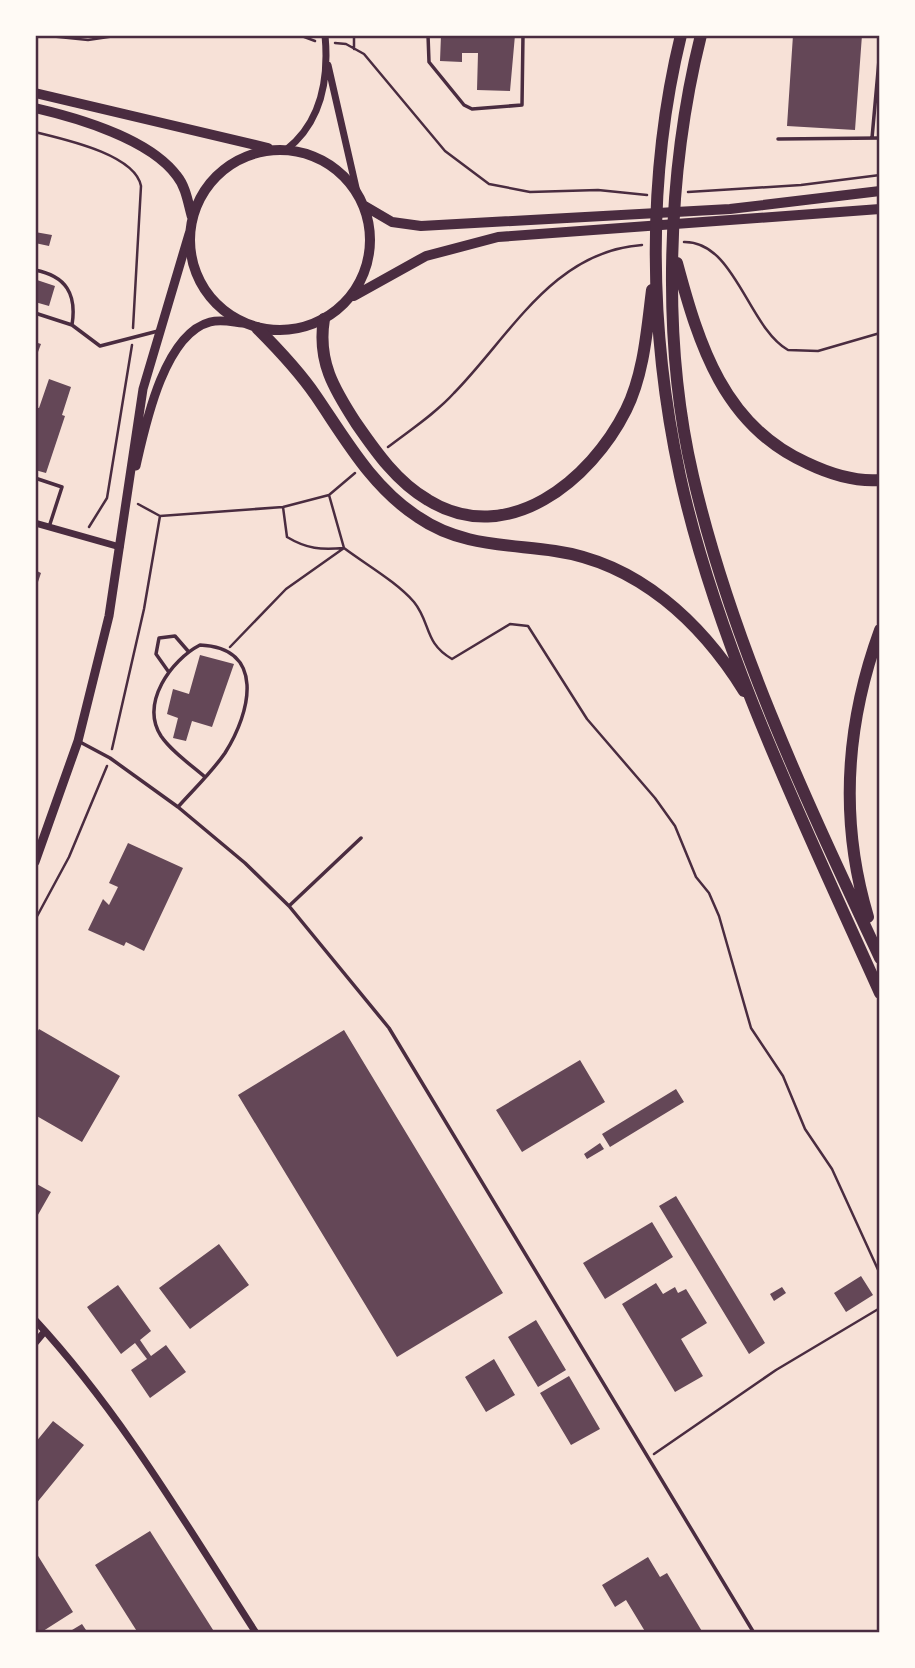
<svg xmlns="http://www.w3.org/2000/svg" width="915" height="1668" viewBox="0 0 915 1668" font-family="'Fira Sans',sans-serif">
<rect width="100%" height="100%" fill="#f7e1d7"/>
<!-- building -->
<path fill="#644757" d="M441,35h74l-5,56 -33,-1 1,-37h-16v9l-22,-1z
M793,35h69l-7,95 -68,-4z
M35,232l17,3 -3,11 -14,-3z
M37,280l18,6 -6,20 -14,-4z
M35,342l6,2 -6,16z
M49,379l22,8 -9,28 3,1 -19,57 -11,-3v-63l4,1z
M35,570l6,3 -6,18z
M200,655l34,9 -22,63 -20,-6 -6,20 -13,-3 5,-20 -11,-4 6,-25 16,5z
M128,843l55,25 -39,83 -18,-9 -2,4 -36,-16 15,-31 6,6 9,-18 -9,-4z
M39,1029l81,47 -38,66 -47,-27v-79z
M344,1030l159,263 -106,64 -159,-262z
M580,1060l25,42 -83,50 -26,-42z
M676,1089l8,13 -74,45 -8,-13z
M600,1143l4,6 -17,10 -3,-5z
M35,1183l16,9 -16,28z
M676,1196l89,147 -16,11 -90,-148z
M652,1222l21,35 -68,42 -22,-36z
M219,1244l30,41 -59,44 -31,-41z
M861,1276l12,19 -27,17 -12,-19z
M656,1283l7,11 12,-7 3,6 8,-4 21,34 -26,16 22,37 -28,16 -53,-88z
M118,1285l33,46 -11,9 11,16 15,-11 20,27 -36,26 -19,-28 16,-11 -12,-16 -14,11 -34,-47z
M782,1287l4,6 -12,8 -4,-7z
M536,1320l30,50 -28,17 -30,-50z
M494,1359l21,36 -29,17 -21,-35z
M569,1376l31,53 -29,16 -31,-52z
M53,1421l31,24 -49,60v-62z
M150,1531l65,102h-77l-43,-68z
M35,1551l38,61 -33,21h-5z
M648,1557l12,20 7,-4 36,60h-57l-20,-33 -11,7 -13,-22z
M82,1624l6,9h-21z"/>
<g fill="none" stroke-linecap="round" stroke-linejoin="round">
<!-- path -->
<path stroke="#4a2c40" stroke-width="2.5" d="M39,35l49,5 34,-5
M299,35l16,6
M354,35v14
M335,43l11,1 18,10 81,97 44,33 41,8 68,-2 49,5
M35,132c28,7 100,22 106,54l-8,142
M688,192l113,-7 79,-10
M684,242c51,-1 64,85 104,108l30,1 62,-18
M388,447c22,-17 47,-33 66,-54 56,-57 99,-142 188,-148
M138,504l22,12 123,-9 46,-12 26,-22
M283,507l4,30c20,12 34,13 57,11 21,16 53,34 70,54 17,21 10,41 38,57l58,-35 18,2 59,93 68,79 20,28 21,51 13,16 10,23 32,112 32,48 22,53 27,40 48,105
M89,527l18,-29 25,-153
M230,647l56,-58 58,-41 -15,-53
M112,749l32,-140 16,-93
M35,920l34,-63 38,-91
M654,1454l122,-84 104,-62"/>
<!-- service -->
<path stroke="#4a2c40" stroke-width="3.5" d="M428,35l1,27 35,43 8,4 50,-4 1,-70
M872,138l8,-89
M778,139l102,-1
M35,270c31,6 42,24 37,55
M35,313l37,12 28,21 58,-15
M35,478l27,9 -13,40
M168,671l-12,-17 3,-16 16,-2 13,15
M80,742l30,16 68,49 67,56 44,43 100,122 365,605
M178,807c16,-18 34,-35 47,-54 26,-41 41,-105 -25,-108 -29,15 -60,58 -39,91 11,16 29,28 44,41
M289,906l72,-68"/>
<!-- minor -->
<path stroke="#4a2c40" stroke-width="7" d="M328,65l29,127
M286,150c36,-28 43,-72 39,-115
M35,523l85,24
M35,1320c87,94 152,206 221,313
M35,1343l10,-12"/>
<!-- tertiary -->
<path stroke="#4a2c40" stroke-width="9" d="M136,466c9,-40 28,-132 74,-144 11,-3 22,0 33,1
M35,862l43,-121 31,-125 34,-227 46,-155"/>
<!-- primary -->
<path stroke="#4a2c40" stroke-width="10" d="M35,93l233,55
M35,108c43,10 115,31 142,68 9,11 11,27 15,41
M190 240a90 90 0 1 1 180 0a90 90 0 1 1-180 0Z
M363,205l29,17 29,4 309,-17 150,-18
M354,296l72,-40 72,-19 382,-28"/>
<!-- trunk -->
<path stroke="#4a2c40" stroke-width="12" d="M681,35c-35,143 -32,297 -1,441 38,173 127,354 200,517
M701,35c-34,136 -40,304 -8,441 39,168 114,326 187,482
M677,263c22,82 47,163 130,200 23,11 48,19 73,17
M324,319c-7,42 10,70 32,104 20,29 41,59 72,77 80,49 163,-20 198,-90 18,-36 21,-81 26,-120
M257,328c22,22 42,43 59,68 30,44 56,91 102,121 42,29 88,27 137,34 83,12 146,71 189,140
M868,917c-29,-97 -22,-194 12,-287"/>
</g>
<!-- border -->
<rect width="915" height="1668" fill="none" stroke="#fffaf5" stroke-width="74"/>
<rect x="37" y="37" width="841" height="1594" fill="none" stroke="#4a2c40" stroke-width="2.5"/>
</svg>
